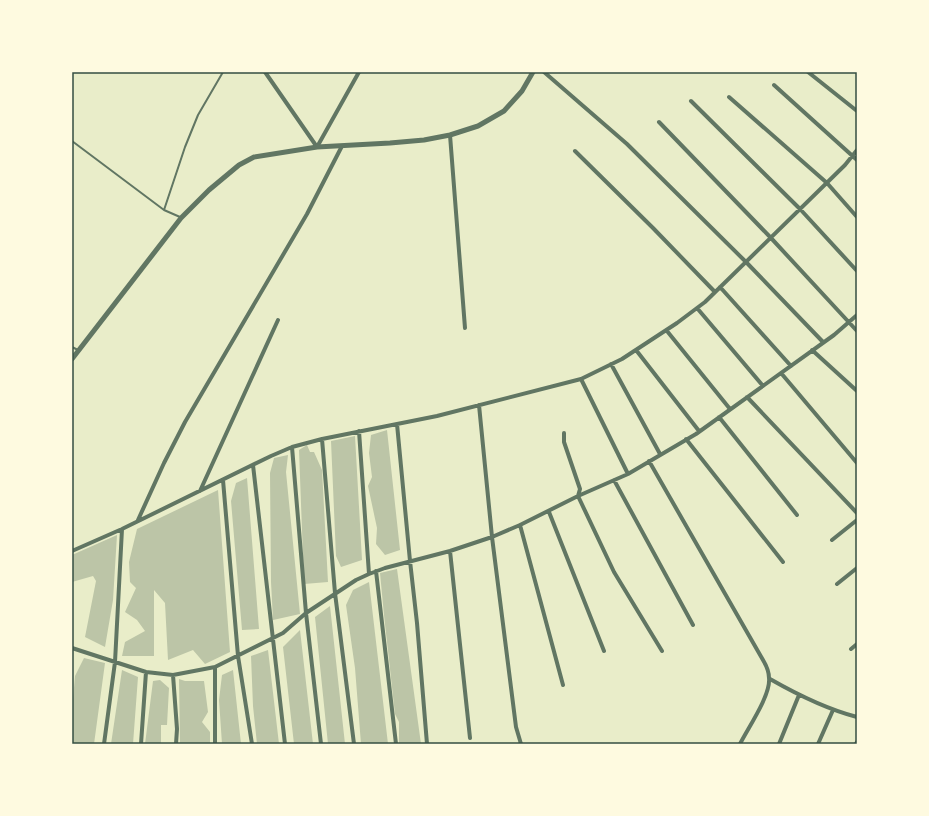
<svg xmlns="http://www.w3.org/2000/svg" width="929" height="816" viewBox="0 0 929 816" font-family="'Space Grotesk',sans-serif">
<rect width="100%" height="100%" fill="#e9edc9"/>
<!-- building -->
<path fill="#bcc5a7" d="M387,430l13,120 -15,5 -9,-11 1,-16 -9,-42 4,-9 -3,-24 2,-18z
M355,436l7,124 -21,7 -5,-11 -5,-115z
M307,445l3,7h4l8,18 6,112 -24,2 -5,-134z
M288,455l-2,17 14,142 -27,6 -2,-38 -1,-109 4,-15z
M247,478l12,151 -17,1 -11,-129 5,-18z
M218,490l12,162 -25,12 -12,-14 -25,10 -3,-57 -11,-13v66h-32l3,-14 20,-11 -8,-11 -12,-8 11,-24 -6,-6 -1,-20 8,-33z
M117,535l-4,65 -8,47 -20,-10 11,-56 -3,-5 -21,6v-27z
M397,569l24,175h-22v-22l-4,-8 -11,-99 -4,-42z
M369,582l19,162h-27l-6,-76 -9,-63 7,-15z
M330,606l15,138h-17l-13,-127z
M300,630l13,114h-19l-11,-97z
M268,650l11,94h-22l-4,-38 -2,-50z
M84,658l21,5 -11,81h-22v-33l3,-35z
M122,670l16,7 -5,67h-22z
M233,670l8,74h-19l-3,-44 3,-25z
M179,679l6,2h19l4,31 -6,10 8,10v12h-30z
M160,680l9,8 -2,37h-6v19h-16l8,-63z"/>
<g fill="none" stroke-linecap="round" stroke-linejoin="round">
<!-- service -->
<path stroke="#617663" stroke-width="2" d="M72,141l92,69 16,7
M164,210l21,-63 13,-32 25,-43
M72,347l6,3"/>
<!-- minor -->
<path stroke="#617663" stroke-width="4" d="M265,72l52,75 42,-75
M544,72l83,72 119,118 77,80
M808,72l49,39
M774,85l83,75
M729,97l98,86 30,34
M691,101l109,108 57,62
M659,122l112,116 86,93
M450,135l15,193
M575,151l78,77 62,64
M720,287l71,79
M697,308l66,78
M667,331l63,78
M636,350l63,81
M812,350l45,41
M611,364l49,90
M781,373l76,90
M581,379l47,95
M747,397l110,116
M479,405l13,132 24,190 5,17
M719,417l78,98
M397,424l13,137 7,62 10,121
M359,431l10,143
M564,433v9l16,47 -2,7 36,76 48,79
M322,439l13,154 19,151
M686,439l97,123
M292,447l14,166 15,131
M649,461l114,199c3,5 6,11 6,18 2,17 -21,50 -29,66
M253,465l32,279
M223,480l15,176 14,88
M614,480l79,145
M200,491l78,-171
M549,512l55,139
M138,520l26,-57 21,-41 122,-208 35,-68
M520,525l43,160
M832,540l25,-20
M72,551l50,-22 149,-73 21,-9 30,-8 115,-23 144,-37 41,-20 55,-36 28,-21 140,-137 12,-15
M450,551l20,187
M376,571l20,173
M837,584l20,-16
M72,648l74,24 27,3 42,-8 68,-34 23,-20 50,-33 13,-6 16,-6 65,-17 42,-14 28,-12 58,-29 50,-22 68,-40 138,-99 23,-20
M851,649l6,-5
M215,667v77
M173,675l4,54 -1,15
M770,679c28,16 56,30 87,38
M104,744l11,-82 7,-133
M141,744l5,-72
M779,744l20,-49
M818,744l15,-34
M856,744l1,-2"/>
<!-- tertiary -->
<path stroke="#617663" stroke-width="5" d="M72,359l109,-141 28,-28 30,-25 15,-8 63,-10 73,-4 34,-3 26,-5 28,-9 26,-15 18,-20 11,-19"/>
</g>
<!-- border -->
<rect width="929" height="816" fill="none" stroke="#fefae0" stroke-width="146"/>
<rect x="73" y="73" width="783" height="670" fill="none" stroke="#344e41" stroke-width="1.5"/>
</svg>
